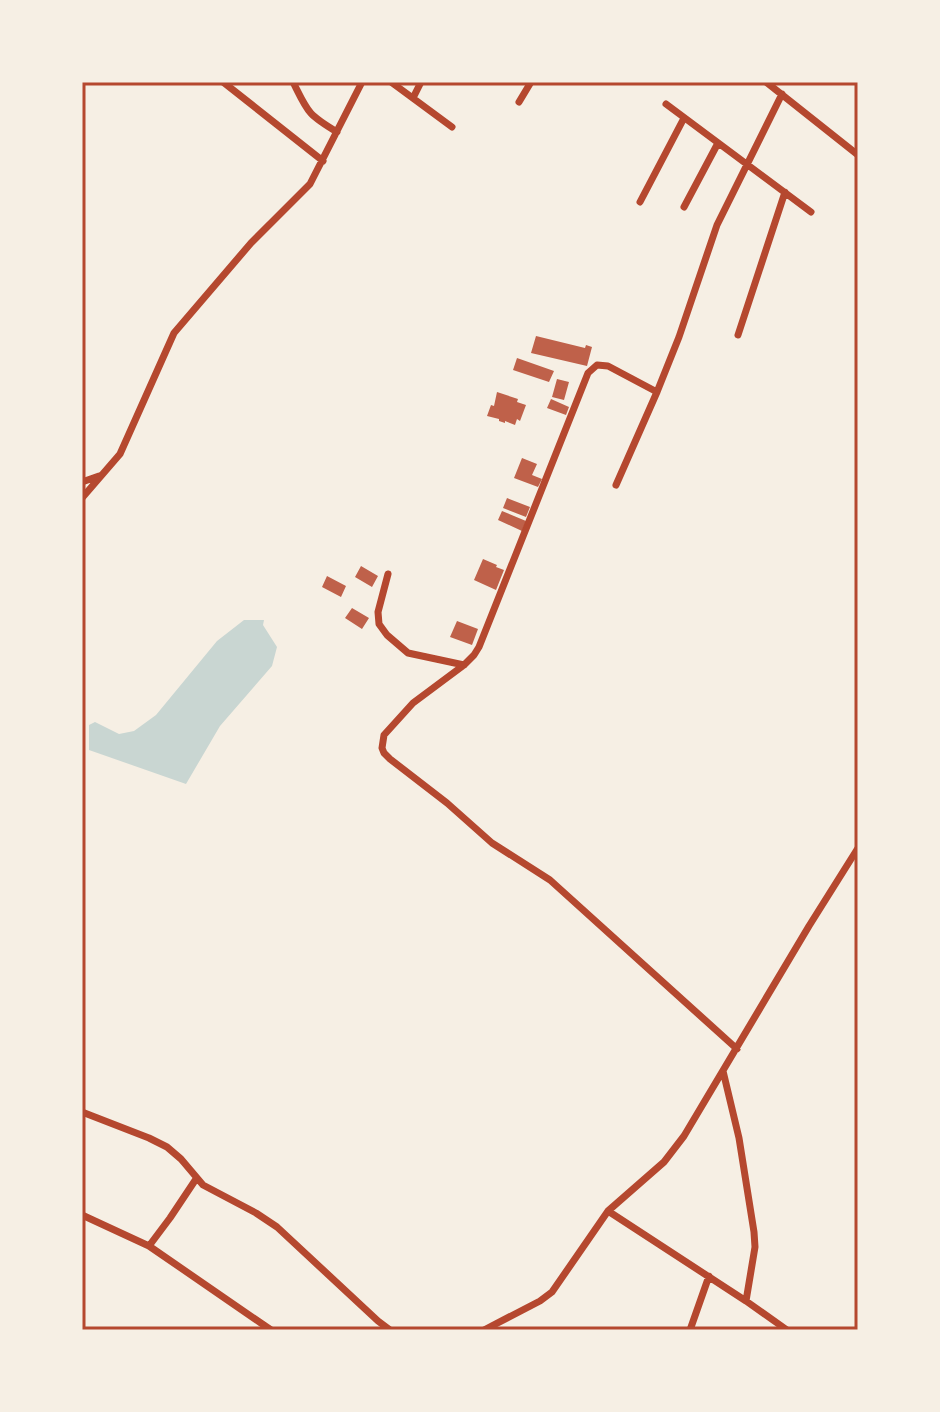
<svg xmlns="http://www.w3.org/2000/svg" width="940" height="1412" viewBox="0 0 940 1412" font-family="Helvetica,sans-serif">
<rect width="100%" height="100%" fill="#f6efe4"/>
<!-- water -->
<path fill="#c9d6d2" d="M244,620h20l-1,5 14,22 -5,19 -52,60 -34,58 -97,-34v-25l6,-3 24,12 15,-3 22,-16 61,-74z"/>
<!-- building -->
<path fill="#bf614a" d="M536,336l49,12 1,-3 6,2 -5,19 -56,-13z
M517,358l37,13 -5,11 -36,-12z
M557,379l12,3 -5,18 -12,-3z
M497,392l21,7 -1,3 9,3 -6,16 -3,-2 -2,6 -10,-4v2l-6,-2v-2l-12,-3 4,-11 3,1z
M551,399l18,8 -3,8 -19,-7z
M522,458l15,6 -5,11 10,4 -4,8 -24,-9z
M507,498l23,9 -4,10 -23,-9z
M502,511l24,10 -4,10 -24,-11z
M483,559l14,6 -1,2 8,3 -8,20 -22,-10z
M361,566l17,10 -6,11 -17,-10z
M327,576l19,10 -5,11 -19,-10z
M352,608l17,10 -7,11 -17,-11z
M457,621l21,8 -6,16 -22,-8z"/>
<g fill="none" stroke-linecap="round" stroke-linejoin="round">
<!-- minor -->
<path stroke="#b5482f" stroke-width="7" d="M223,82l100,79
M293,82c15,30 14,32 44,50
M391,82l61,45
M766,82l92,73
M413,98l8,-16
M519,102l12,-20
M666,104l145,108
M640,202l44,-84
M684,207l34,-64
M738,335l47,-143
M657,392l-49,-26 -11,-1 -9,8 -109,274 -5,8 -10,10 -51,38 -29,32 -2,13 2,5 6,6 57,44 45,40 58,37 187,169
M82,482l17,-6
M616,485l41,-93 22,-55 38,-112 65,-131
M82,498l38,-44 54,-121 77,-90 59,-59 52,-102
M388,574l-10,38 1,12 8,11 21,18 56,12
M723,1071l16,67 15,94 1,15 -9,54
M82,1112l67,26 18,9 14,12 22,26 53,28 21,14 101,94 12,9
M608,1211l138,90 41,29
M82,1215l67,31 122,84
M149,1246l21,-28 26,-39
M484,1330l56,-29 12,-9 56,-81 56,-49 20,-26 125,-210 49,-78
M690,1330l19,-54"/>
</g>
<!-- border -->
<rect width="940" height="1412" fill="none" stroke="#f6efe4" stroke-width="168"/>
<rect x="84" y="84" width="772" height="1244" fill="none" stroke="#b5482f" stroke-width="3"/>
</svg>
